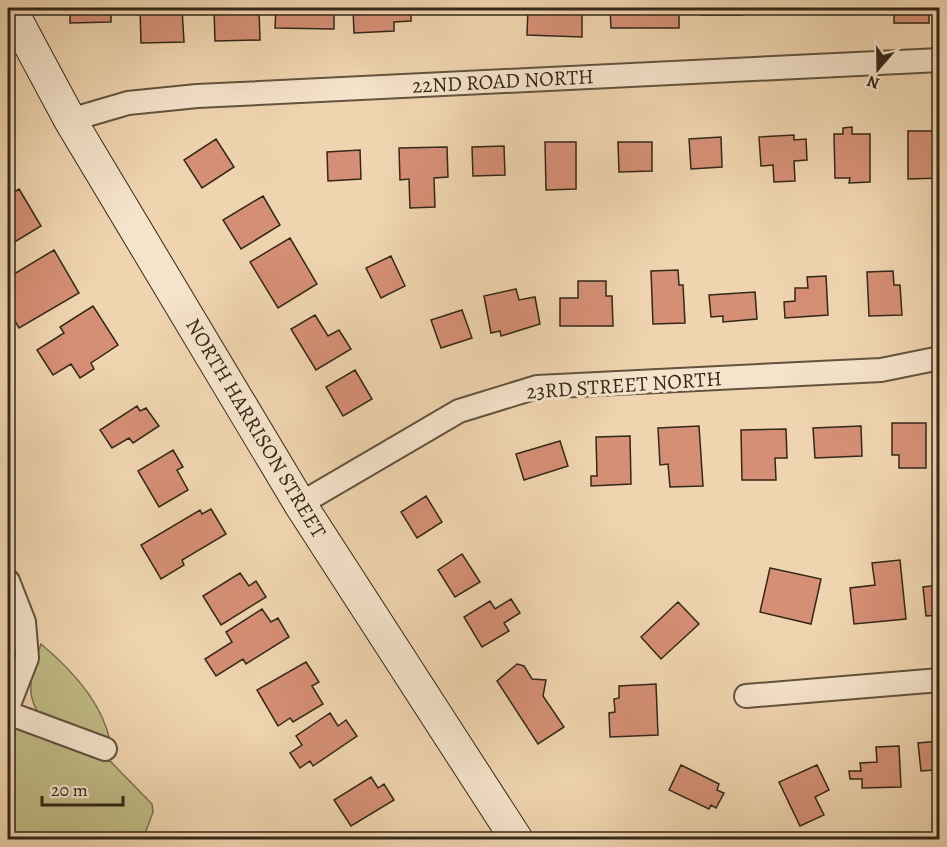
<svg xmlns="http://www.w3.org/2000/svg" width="947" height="847" viewBox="0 0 947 847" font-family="Alegreya,serif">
<rect width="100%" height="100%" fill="#efd4af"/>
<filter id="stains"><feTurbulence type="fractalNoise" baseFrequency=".00333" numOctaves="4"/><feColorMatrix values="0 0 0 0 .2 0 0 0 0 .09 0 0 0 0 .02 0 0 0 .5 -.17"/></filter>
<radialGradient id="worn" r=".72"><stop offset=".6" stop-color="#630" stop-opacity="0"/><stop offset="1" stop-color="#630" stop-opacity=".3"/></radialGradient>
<!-- green -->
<path fill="#c0bb86" stroke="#7a7250" stroke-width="1.5" d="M41,644c30,25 61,58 69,97l-68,-24c-20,-22 -9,-47 -1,-73z
M8,724l103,38 41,42 1,8 -10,27h-135z"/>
<!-- building -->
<path fill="#d58f76" stroke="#342819" stroke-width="1.5" d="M70,8h41v14l-41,1z
M140,8h42l2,34 -43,1z
M214,8h45l1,32 -45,1z
M276,8h58v21l-59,-1z
M353,8h58v13l-17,1v9l-40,2z
M434,8h59v4z
M528,8h54v29l-55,-2z
M610,8h69v20h-68z
M701,8h41v7h-41z
M894,8h46v2h-11v13h-35z
M852,127v7h18v48l-21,1 1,-5h-15l-1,-44h9v-6z
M908,131h32v47l-32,1z
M794,135v5l12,-1 1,21 -13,1 1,20 -21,1 -1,-17 -12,1 -2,-29z
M721,137l1,30 -31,2 -2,-30z
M216,139l18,28 -32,21 -18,-28z
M545,142h31v47l-30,1z
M618,142h34v29l-33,1z
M504,146l1,29 -32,1 -1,-29z
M447,147l1,30 -14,1 1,29 -25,1 -1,-29 -9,1 -1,-32z
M360,150l1,29 -33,2 -1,-29z
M19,189l22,37 -33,20v-50z
M263,196l17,29 -39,24 -18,-29z
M290,238l27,46 -39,24 -28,-46z
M54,250l25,43 -60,35 -11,-19 6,-4 -6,-13 7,-5 -6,-10z
M391,256l14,30 -24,12 -15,-30z
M678,270l1,15h4l2,38 -32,1 -2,-53z
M893,271l1,14h6l2,30 -33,1 -2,-44z
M826,276l2,39 -43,3 -1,-16 11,-1v-13h13l-1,-11z
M578,281h28v15h6l1,30h-53v-28h18z
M516,289l3,11 16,-3 5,27 -39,12 -1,-5 -9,2 -7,-37z
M755,292l2,27 -34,3v-6l-12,1 -2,-22z
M93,306l25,39 -27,18 3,6 -14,9 -9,-14 -18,11 -16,-25 27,-17 -4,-6z
M462,310l10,28 -31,10 -10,-28z
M315,315l13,21 11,-6 12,19 -35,21 -25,-41z
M355,370l17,29 -29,17 -17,-29z
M137,406l3,5 6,-3 13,18 -26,17 -4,-5 -17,10 -12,-18z
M892,423h34v45h-27v-13h-7z
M699,426l4,60 -33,1 -2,-23 -8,1 -2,-37z
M861,426l1,30 -47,2 -2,-30z
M786,429l1,29h-12l1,22h-34l-1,-50z
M630,436l1,48 -40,2v-10h6l-1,-39z
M560,441l8,25 -44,14 -8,-26z
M173,450l10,17 -6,3 11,20 -29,17 -21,-36z
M426,496l16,26 -25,16 -16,-26z
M211,509l15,25 -44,26 2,5 -23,14 -20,-34 59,-35 2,4z
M462,554l18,28 -25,15 -17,-27z
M900,560l6,59 -52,5 -4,-36 25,-3 -3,-22z
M770,568l51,11 -10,45 -51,-12z
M240,573l9,13 7,-5 10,16 -45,28 -18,-29z
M940,585v30l-14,1 -3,-29z
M511,599l9,14 -16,10 5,8 -27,16 -18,-30 26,-16 5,8z
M678,602l21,22 -38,35 -20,-22z
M262,609l9,13 7,-4 11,19 -43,27 -3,-5 -27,17 -11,-17 27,-17 -6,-10z
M306,662l13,20 -7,4 11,18 -30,18 -3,-4 -12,8 -21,-36z
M517,664l7,2 8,13 14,1 -3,16 21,31 -26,17 -41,-63z
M656,684l2,51 -48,2 -1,-24 6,-1 -1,-13 5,-1v-12z
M330,713l8,13 8,-6 11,16 -44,30 -3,-5 -10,7 -10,-15 12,-8 -6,-9z
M940,741v48h-5l-2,-19 -12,1 -3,-28z
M899,746l2,41 -39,1v-9h-12l-1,-8h12l-1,-8 17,-1 -1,-15z
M681,765l38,19 -2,6 7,3 -8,15 -5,-3 -2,4 -40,-19z
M817,765l12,25 -14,7 9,18 -24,11 -21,-44z
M371,777l7,11 6,-4 10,16 -43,26 -17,-26z"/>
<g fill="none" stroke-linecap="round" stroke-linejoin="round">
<!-- street casing -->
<g stroke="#63533e" stroke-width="26">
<path id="street" d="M70,120l58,-17 69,-7 743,-36
M300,504l159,-93 78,-24 344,-17 59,-12
M8,581l16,41 3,36 -19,49
M746,696l194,-16
M8,713l97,36"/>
</g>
<!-- secondary casing -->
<g stroke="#342819" stroke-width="34">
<path id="secondary" d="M10,8l60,112 230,384 217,336"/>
</g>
<!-- street -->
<use href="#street" stroke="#f5e3cb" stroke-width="22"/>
<!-- secondary -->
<use href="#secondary" stroke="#f5e3cb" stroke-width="32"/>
</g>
<g text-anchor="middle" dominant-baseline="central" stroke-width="6" stroke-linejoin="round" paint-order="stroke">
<!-- street labels -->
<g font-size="21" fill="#342819" stroke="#f5e3cb">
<text transform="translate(503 81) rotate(-3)">22ND ROAD NORTH</text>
<text transform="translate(624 385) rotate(-4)">23RD STREET NORTH</text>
<text transform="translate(256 428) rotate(59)">NORTH HARRISON STREET</text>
</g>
</g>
<!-- margin -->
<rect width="947" height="847" fill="none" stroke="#efd4af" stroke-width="30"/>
<rect x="9" y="9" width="929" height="829" fill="none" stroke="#342819" stroke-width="3"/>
<rect x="15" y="15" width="917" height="817" fill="none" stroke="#342819" stroke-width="1.5"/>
<!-- north arrow -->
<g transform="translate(878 69) rotate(200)" stroke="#f5e3cb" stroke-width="4.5" paint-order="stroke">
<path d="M0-4.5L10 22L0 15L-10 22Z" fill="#342819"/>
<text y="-9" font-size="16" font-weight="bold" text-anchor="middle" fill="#342819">N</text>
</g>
<!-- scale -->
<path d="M42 796v9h81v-9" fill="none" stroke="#342819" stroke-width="3"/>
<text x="51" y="796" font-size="18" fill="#342819" stroke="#f5e3cb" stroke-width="4.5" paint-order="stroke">20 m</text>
<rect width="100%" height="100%" filter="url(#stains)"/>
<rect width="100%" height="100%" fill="url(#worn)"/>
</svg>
